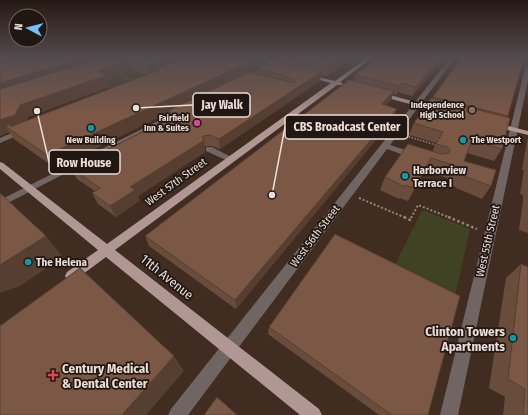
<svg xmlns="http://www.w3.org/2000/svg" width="528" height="415" viewBox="0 0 528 415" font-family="'Fira Sans Condensed',sans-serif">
<rect width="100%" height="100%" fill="#412c22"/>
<!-- green -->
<path fill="#404224" d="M118,65l32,12 -36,14 -17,-7z
M422,210l48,19 -17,75 -61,-33z"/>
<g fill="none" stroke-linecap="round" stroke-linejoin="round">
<!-- path-far3 -->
<path stroke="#96847c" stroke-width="1" stroke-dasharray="1 1" stroke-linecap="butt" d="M121,74l4,4 9,3"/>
<!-- path-far2 -->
<path stroke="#96847c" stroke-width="1.5" stroke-dasharray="1.5 1.5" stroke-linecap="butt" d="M403,135l33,10"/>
<!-- path-far1 -->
<path stroke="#96847c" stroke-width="2" stroke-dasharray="2 2" stroke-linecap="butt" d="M359,198l47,20
M411,218l7,-13 33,13"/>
<!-- path -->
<path stroke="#96847c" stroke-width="2.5" stroke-dasharray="2.5 2.5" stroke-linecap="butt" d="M404,217l6,3 1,-3
M448,217l29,12"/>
<!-- minor -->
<path fill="#716563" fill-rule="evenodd" d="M282,58h6l-42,22 -5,-1z
M450,58h5l-65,87 28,9 1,2 -1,2h-6l-25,-9 -199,266h-20l3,-6z
M528,66v14l-70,335h-18l85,-347z
M182,109l3,2 -1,1 -184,95v-7z
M21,129h6l1,2 -28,12v-5z
M206,147h6l23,12 -4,3 -3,-1 -22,-10z"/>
<!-- major -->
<path fill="#b09794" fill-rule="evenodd" d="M367,58h5l-32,24 3,2 -1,1h-5l-222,165 204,159 3,6h-22l-194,-158 -31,23 -4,1 -4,-1 -2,-4 2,-4 31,-22 -98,-81v-7l3,1 104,81 224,-161 -26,-7v-2l30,7z
M379,92l62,17 1,1 -3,2 -62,-17v-2z
M492,122l36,9v4l-36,-9z"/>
</g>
<!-- wall -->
<path fill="#6a4c3c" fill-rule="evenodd" d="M0,58l131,1 -1,-1h148l-4,2 6,2v-4h74l-27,18 -6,-1 -1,6 -100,68 -8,-3h-7v6l-67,44 1,5 -23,16 -18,-13 -6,-11 3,-2 -18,-12 -6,-11 98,-50 -1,-5 -113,55 -41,-29 -5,-7 -9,4zM264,60l3,1h2l-5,3zM257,69v5l-7,-2zM132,70l14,5 -120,46 2,-4 81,-30 -3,-7z
M377,58h68l-33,38 -14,-4 -2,3 -3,-1 -2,6 -5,5 8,13 -158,191 -87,-63 -4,-10 208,-155 2,-6z
M433,97l75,19 -1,2 -5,31 -8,12 -27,-8 -3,8 27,25 -9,13 -26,-11v-1l-6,-2 2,-5 -27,-10 -17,31 -8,-3 -1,1 -19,-9 5,-13 47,-25 4,-9 -27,-8 5,-12z
M528,138v95l-9,-3 4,-29v-6l-3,-1 4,-24h-2l5,-29z
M521,264l7,151h-25l2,-18 -16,-9 17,-110z
M269,327l159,88h-49l-111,-81z"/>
<!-- shaded-wall -->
<path fill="#563e31" d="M0,58h39l-39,10z
M82,58h37l-119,38v-13z
M170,58h29l-40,12 -2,-1 1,5 -7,3 -3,-11z
M258,58h6v8l-7,2v1l-88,43 -1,-1v2l-113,55 -8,-13z
M271,58h7l-7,4z
M341,58h13l-27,18 2,-10z
M441,58h4l-33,38 4,-9z
M129,60l3,10 -26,10 3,7 -81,30 -4,10 -9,3 -10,-4 4,6 -9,4v-16l20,-15 78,-34z
M321,72l-1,9 -100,68 -1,-10z
M401,83l-3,9 -2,3 3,-9z
M394,91l-3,9 -12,13 3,-9z
M397,109l-3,9 -158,191 -1,-9z
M203,136l2,10v6l-67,44 1,5 -23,16 -6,-11 20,-19z
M431,158l-6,12 -17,31 6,-13z
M46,236l17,21 -43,29 -20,7v-28z
M174,356l10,15 -38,44h-24z"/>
<!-- building -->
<path fill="#7b5846" stroke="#563e31" d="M18,58h64l-82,25v-20z
M101,58h26l19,6v-5l-3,-1h27l-22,8 -19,-6 -31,11 7,5 -85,29 -5,10 -15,5v-31z
M186,58h72l-211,97 -42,-29 6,-2 -1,3 149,-57 -2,-1z
M297,58h44l-12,8z
M377,58h64l-25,29 -15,-4 -2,3 -44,-11z
M461,58h63l-16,58 -75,-19z
M273,60l48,12 -102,67 -9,-4 -7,1v5l-73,46 5,3 -25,16 -18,-13 8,-5 -29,-20 105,-53 -8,-4 81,-39 46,11 -1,-4 -37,-11z
M349,80l45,11 -12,13 15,5 -162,191 -90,-64z
M431,98l79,20 -8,31 -30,-9 -8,21 32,9 -5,16 -28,-10 1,-2 -7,-2 3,-5 -29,-9 -17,30 -9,-3v2l-20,-10 23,-33 33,10 8,-1 1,-3 -2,-3 -12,-3 7,-12 -29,-9z
M0,193l46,43 -46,29z
M335,234l125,62 -32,119h-36l-123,-88z
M521,264l7,3v148h-5l2,-26 -17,-10z
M80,268l94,88 -52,59h-122v-89z
M217,397l20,18h-33z"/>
<!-- sky -->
<linearGradient id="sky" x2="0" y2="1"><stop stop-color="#241813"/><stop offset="0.5" stop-color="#544b4f"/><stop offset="1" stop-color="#544b4f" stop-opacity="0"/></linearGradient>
<rect width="528" height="116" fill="url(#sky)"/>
<!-- markers -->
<circle fill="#8d6e63" stroke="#201712" stroke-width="1.5" cx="472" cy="110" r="4"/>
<circle fill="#d1479c" stroke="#201712" stroke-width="1.5" cx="197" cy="123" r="4"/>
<g fill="#0f9aa8" stroke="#201712" stroke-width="1.5">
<circle cx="91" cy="128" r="4"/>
<circle cx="463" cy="140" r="4"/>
<circle cx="405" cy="176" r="4"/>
<circle cx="28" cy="262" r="4"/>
<circle cx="513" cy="338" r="4"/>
</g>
<path fill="#e0444e" stroke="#201712" stroke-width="1.5" d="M51 369h4v4h4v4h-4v4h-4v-4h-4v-4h4z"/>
<g text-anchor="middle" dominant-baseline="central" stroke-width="3.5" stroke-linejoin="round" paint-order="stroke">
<!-- far-poi labels -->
<g font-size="9" font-weight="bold" fill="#ebddd7" stroke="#201712" text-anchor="end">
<text x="464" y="105">Independence<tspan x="464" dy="10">High School</tspan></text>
<text x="189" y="118">Fairfield<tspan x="189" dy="10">Inn &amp; Suites</tspan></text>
<text x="91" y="140" text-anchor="middle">New Building</text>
<text x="471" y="140" text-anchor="start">The Westport</text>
</g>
<!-- poi labels -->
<g font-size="11" font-weight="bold" fill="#ebddd7" stroke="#201712" text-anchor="start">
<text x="413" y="170">Harborview<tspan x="413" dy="13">Terrace I</tspan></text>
<text x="36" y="262">The Helena</text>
</g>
<!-- street labels -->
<g font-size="11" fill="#ebddd7" stroke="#201712">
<text transform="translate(176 182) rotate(-36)">West 57th Street</text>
<text transform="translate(315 236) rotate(-53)">West 56th Street</text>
<text transform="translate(488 241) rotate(-77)">West 55th Street</text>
</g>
<!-- near-street labels -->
<g font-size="13" fill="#ebddd7" stroke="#201712">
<text transform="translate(167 277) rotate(39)">11th Avenue</text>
</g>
<!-- near-poi labels -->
<g font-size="13" font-weight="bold" fill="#ebddd7" stroke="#201712" text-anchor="end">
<text x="505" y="331">Clinton Towers<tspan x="505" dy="15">Apartments</tspan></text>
<text x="62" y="368" text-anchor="start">Century Medical<tspan x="62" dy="15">&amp; Dental Center</tspan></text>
</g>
</g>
<!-- callouts -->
<path fill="none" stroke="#ebddd7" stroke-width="1.5" d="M136 108L193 105M272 195L285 127M37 111L49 162"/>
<g fill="#ebddd7" stroke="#201712" stroke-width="1.5">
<circle cx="136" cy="108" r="4"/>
<circle cx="272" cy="195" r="4"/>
<circle cx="37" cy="111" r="4"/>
</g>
<g fill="#201712" stroke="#ebddd7" stroke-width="1.5">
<rect x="193" y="93" width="57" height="24" rx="4"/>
<rect x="285" y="115" width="123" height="24" rx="4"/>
<rect x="49" y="150" width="71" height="24" rx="4"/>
</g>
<g font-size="12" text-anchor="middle" font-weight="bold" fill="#ebddd7">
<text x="222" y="109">Jay Walk</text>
<text x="347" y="131">CBS Broadcast Center</text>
<text x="84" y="167">Row House</text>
</g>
<!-- north arrow -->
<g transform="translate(28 28) rotate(277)"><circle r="19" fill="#201712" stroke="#716661"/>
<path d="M0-3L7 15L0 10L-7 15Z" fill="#6fc2f4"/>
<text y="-6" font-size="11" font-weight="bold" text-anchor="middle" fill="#ebddd7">N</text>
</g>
</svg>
